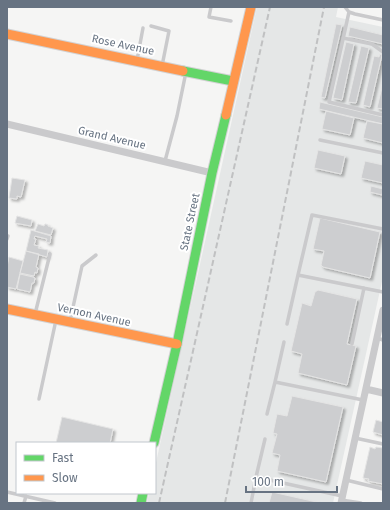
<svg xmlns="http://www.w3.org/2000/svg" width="390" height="510" viewBox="0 0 390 510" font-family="'Fira Sans',sans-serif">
<defs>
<filter id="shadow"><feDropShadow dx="2.5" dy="2.5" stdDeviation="1" flood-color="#0004"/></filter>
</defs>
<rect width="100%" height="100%" fill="#f5f5f4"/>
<!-- built -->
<path fill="#e5e7e7" d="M257,7h81l-2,10 47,10v250l-50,226h-186l2,-10h6v-26z"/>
<!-- building -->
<path fill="#cdced0" stroke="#e4e4e4" filter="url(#shadow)" d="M336,24l6,1 -17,73 -4,-1z
M350,27l33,8v9l-35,-8z
M346,42l8,2 -12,56 -9,-2z
M361,46l8,2 -13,55 -8,-1z
M380,54l2,1 -12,52 -7,-2 11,-49 5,1z
M383,83v26l-6,-1z
M320,102l63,15v7l-64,-15z
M326,111l28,7 -4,17 -28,-6z
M367,121l16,3v19l-20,-5z
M318,150l27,6 -4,18 -27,-6z
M365,161l18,4v18l-22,-5z
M12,178l13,2 -4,17 -4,-1v3l-8,-1z
M371,186l12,3 -1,6 -12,-3z
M17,216l15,4 -1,6 -16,-3z
M320,218l60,14 -10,46 -47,-11 -2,-2 3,-14 -11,-2z
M38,224l6,2 1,-2h1l2,1v1l5,2 -2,7 -16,-4z
M31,230l20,6 -1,7 -4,-1 1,-3 -12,-3 -1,3h2l-2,6 5,1 -1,2 10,2 -1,7 -21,-6z
M26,251l13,3 -3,13 2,1 -1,5 -2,-1 -1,4 -14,-3z
M9,257l14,4 -7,28 -9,-2v-20z
M20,274l13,3 2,1 -1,5h-2l-2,9 -13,-3z
M318,290l39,9 -10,45 9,2 -9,39 -49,-12 4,-19 -11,-3 11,-48 9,3 4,-14z
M292,396l51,11 -17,75 -49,-11 3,-16 -8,-2 5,-19 -4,-1 4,-19 10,2z
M62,417l51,12 -3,14h-54z
M376,420l7,2v13l-10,-3z
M370,447l5,2 1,-2 7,1v36l-15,-3 1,-2 -6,-1z
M272,492l49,11h-52z"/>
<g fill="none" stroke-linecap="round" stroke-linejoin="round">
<!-- fast casing -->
<g stroke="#d2d2d3" stroke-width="11">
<path id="fast" d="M183,71l50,10
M154,443l23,-99 35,-171 14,-58
M141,503l2,-10"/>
</g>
<!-- slow casing -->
<g stroke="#d2d2d3" stroke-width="11">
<path id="slow" d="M7,34l176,37
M226,115l25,-108
M7,309l170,35"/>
</g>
<!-- lane -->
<path stroke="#cacacc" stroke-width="3.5" d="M211,7l-2,10 22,4
M345,7l4,5 6,2 28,6
M349,12l-20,90 54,13
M151,26l18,5 -7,35
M343,38l29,6 11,8
M137,60l6,-32
M320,140l63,13
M165,161l12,-45 9,-44
M383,229l-71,-14 -14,60 85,17
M7,239l1,-3
M35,314l15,-60
M70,321l12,-55 14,-11
M287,324l11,-49
M377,338l6,2
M352,344l12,-56
M275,382l9,-40
M39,399l17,-79
M267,414l8,-32 88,18
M355,438l28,6
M256,477l9,-38
M346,480l37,9
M7,492l48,11
M341,500l20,3
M24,503l2,-7
M251,503l5,-26 86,19"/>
<!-- street -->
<path stroke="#cacacc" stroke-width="7" d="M7,124l205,49
M366,389l17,4
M341,503l42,-193"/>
<!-- fast -->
<use href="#fast" stroke="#63d668" stroke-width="9"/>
<!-- slow -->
<use href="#slow" stroke="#ff974d" stroke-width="9"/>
<!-- rail -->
<path stroke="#c0c1c2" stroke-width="2" stroke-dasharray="6 3" stroke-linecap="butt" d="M159,503l111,-496
M225,503l99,-496"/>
</g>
<g text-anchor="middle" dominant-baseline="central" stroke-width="4" stroke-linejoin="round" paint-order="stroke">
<!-- street labels -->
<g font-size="11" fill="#677382" stroke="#fff">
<text transform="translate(123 45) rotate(12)">Rose Avenue</text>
<text transform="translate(112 138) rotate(13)">Grand Avenue</text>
<text transform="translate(190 222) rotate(-78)">State Street</text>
<text transform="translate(94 315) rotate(12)">Vernon Avenue</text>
</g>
</g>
<!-- border -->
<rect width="390" height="510" fill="none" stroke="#677382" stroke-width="16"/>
<!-- legend -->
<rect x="16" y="442" width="140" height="52" fill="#ffffff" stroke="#c2c7cd"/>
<rect x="24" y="455" width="20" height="6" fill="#63d668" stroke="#c2c7cd"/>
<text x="52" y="462" font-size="12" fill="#677382">Fast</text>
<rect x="24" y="475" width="20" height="6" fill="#ff974d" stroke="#c2c7cd"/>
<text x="52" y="482" font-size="12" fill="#677382">Slow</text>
<!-- scale -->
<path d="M246 486v6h91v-6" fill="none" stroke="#677382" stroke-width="2"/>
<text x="252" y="486" font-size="12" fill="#677382" stroke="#ffffff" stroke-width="3" paint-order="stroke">100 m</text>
</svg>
